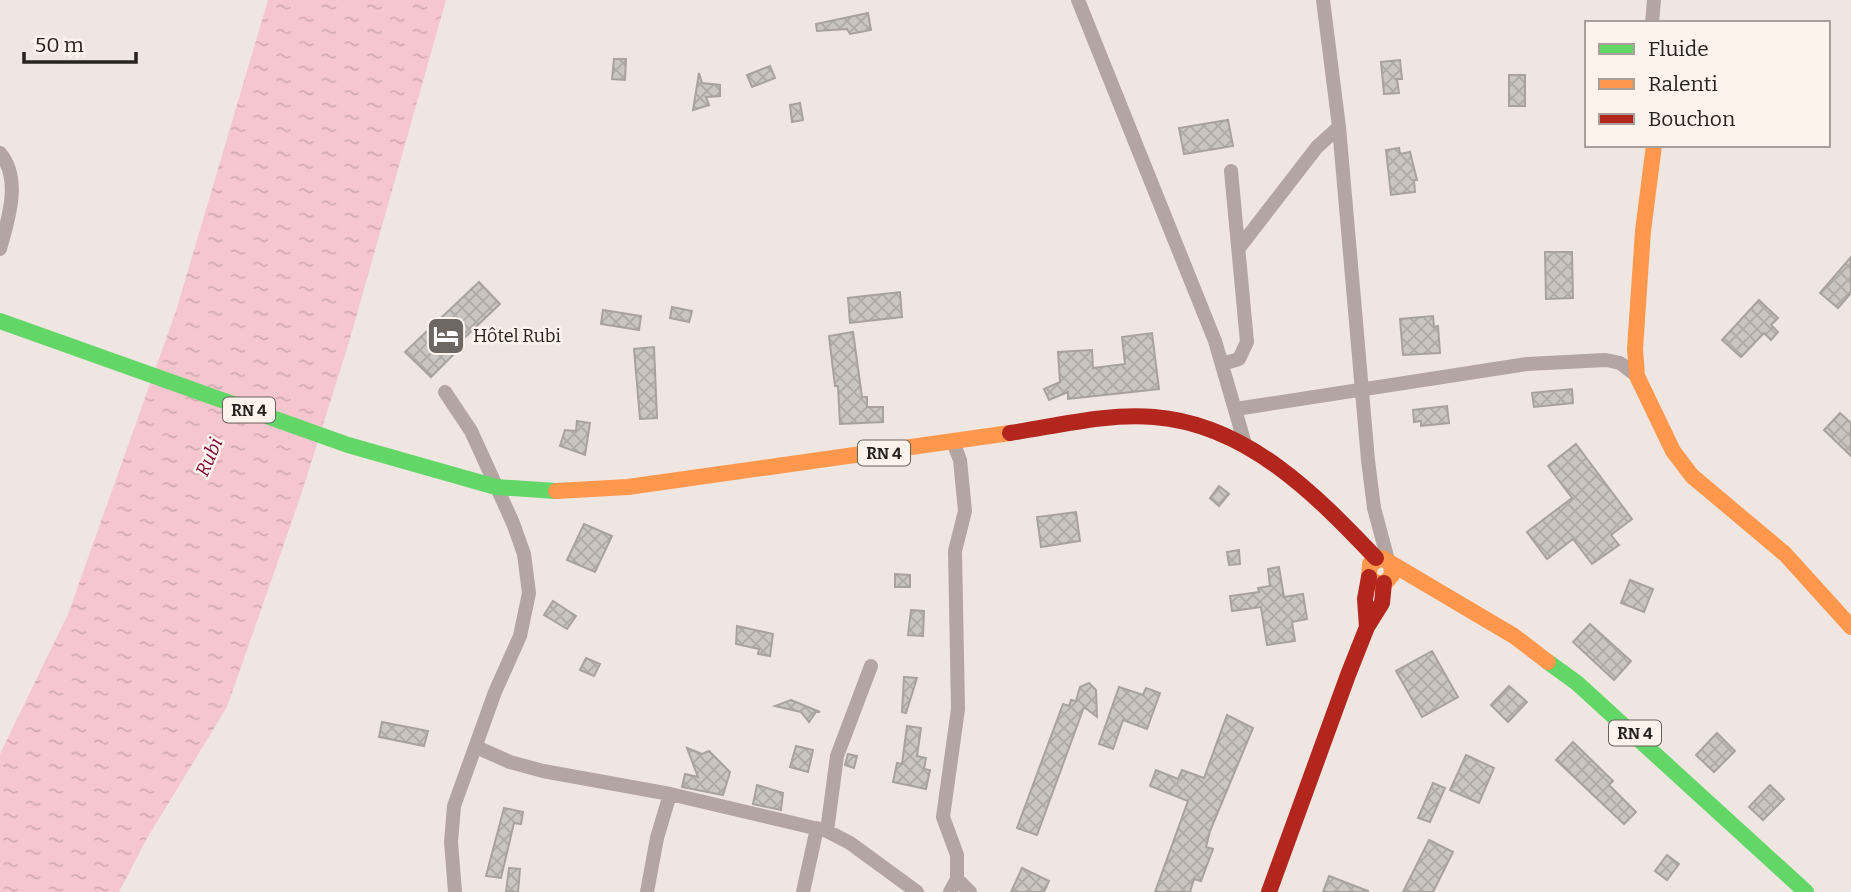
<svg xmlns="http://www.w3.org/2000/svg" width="1851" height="892" viewBox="0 0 1851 892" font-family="Bitter,serif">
<defs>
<pattern id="water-ripples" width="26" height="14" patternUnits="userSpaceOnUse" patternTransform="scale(1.75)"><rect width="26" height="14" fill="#f5c6cd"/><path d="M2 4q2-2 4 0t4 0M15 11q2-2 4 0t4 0" fill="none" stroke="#d2aab0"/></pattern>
<pattern id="building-cross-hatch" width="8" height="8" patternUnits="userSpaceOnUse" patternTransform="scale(1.75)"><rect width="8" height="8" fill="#cbc5c1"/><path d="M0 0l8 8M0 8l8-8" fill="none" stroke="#aea9a5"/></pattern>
</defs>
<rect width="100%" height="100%" fill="#efe6e1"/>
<!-- water -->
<path fill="url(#water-ripples)" d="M268,0h178l-97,342 -49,156 -73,209 -81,133 -27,52h-119v-138l68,-140 108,-303z"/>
<!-- building -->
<path fill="url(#building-cross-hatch)" stroke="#a8a19d" stroke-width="2" d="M868,13l3,17 -21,4 -3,-5 -30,2 -1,-7z
M614,59h12l-1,21 -13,-1z
M1400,60l2,19h-5l2,14 -15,1 -3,-32z
M770,66l5,12 -23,9 -5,-12z
M699,73l3,10 18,2v11l-14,1 3,8 -16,5z
M1509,75h16v31h-16z
M800,103l3,17 -11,2 -2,-17z
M1228,120l5,26 -49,8 -5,-26z
M1399,148l1,6 10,-2 7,28h-3l1,12 -24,3 -5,-45z
M1545,252h27l1,46 -27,1z
M1851,257v36l-13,15 -18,-15z
M479,282l21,22 -40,38 3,3 -32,32 -26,-25z
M900,292l2,25 -52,6 -2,-25z
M1759,300l19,18 -7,7 7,7 -7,8 -7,-7 -23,24 -19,-17z
M672,307l20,4 -3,11 -19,-4z
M603,310l38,6 -2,14 -38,-6z
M1433,316l1,11 4,-1 2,27 -37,2 -3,-36z
M853,332l9,65h5v10h16v15l-43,2 -2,-38h-3l-6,-50z
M1152,333l7,56 -91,10v-7l-19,8 -5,-11 16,-7 -2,-30 34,-2 1,18 32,-4 -3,-27z
M654,347l3,71 -17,1 -6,-70z
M1572,389l1,14 -39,4 -2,-14z
M1447,406l2,17 -28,3v-5l-7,1 -1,-12z
M1840,413l11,10v33l-27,-26z
M577,421l13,2 -5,32 -25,-9 5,-16 11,1z
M1576,444l56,75 -21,16 8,10 -27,19 -19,-25 -26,20 -20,-27 45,-34 -24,-32z
M1219,486l10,8 -10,12 -9,-8z
M1076,512l4,29 -39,6 -4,-30z
M584,524l28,12 -17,36 -28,-12z
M1239,550l1,14 -11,1 -2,-13z
M1279,567l5,30 19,-3 4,25 -15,3 3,19 -28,4 -6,-38 -29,4 -2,-15 29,-4 -1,-4 12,-2 -2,-17z
M895,574l15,1v12h-15z
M1630,580l23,9 -9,23 -23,-9z
M553,601l23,15 -9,13 -23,-14z
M911,610l13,1 -1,25 -15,-1z
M1590,624l41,37 -17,19 -41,-38z
M737,626l36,8 -3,22 -12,-2 1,-5 -23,-5z
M1432,651l26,46 -36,20 -26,-46z
M586,658l14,6 -6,12 -14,-6z
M904,677l13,1 -11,35 -4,-1z
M1089,683l7,7 1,27 -13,-10 -47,128 -20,-7 46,-124 6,2 2,-6 5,1 4,-14z
M1509,686l18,16 -19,20 -17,-17z
M1119,687l24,8 3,-7 14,5 -13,36 -24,-9 -10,29 -14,-5z
M791,700l29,12h-4l-7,10 -8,-10 -26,-6z
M1227,715l26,13 -43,103 -4,16 7,2 -12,32 -7,-2 -4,13h-35l33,-91 -38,-15 6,-16 22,9 4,-9 22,8z
M382,722l46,9 -4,15 -45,-9z
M907,726l14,2 -4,28 9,2 -2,11 6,1 -4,19 -33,-7 4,-19 5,1z
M1717,733l18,18 -21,21 -18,-17z
M1573,742l40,39 -4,4 27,27 -12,12 -68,-64z
M796,746l17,4 -5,22 -18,-5z
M687,748l15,6 7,-3 21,21 -7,23 -41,-8 3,-13 13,3z
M848,754l9,2 -3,12 -9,-3z
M1466,755l28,13 -15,35 -29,-13z
M1433,783l12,5 -15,34 -12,-4z
M757,785l26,8 -2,17 -28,-6z
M1770,785l14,14 -21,21 -14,-13z
M504,808l19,4 -2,12 -7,-1 -13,55 -15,-2z
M1429,840l24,12 -20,40h-30z
M1667,855l12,9 -12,16 -12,-9z
M509,868l11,1 -2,23h-12z
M1022,868l27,13 -5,11h-33z
M1329,876l39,15v1h-45z"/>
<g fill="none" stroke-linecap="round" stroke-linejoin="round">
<!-- street -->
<path stroke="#b3a5a1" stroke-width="14" d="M1078,0l137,341 30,103
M1323,0l16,127 29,333 6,48 14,52
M1652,23l2,-23
M0,153c22,26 8,67 0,96
M1239,248l78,-101 22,-20
M1222,364l17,-5 8,-17 -16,-171
M445,392l26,39 42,92 11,31 5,39 -9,43 -25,56 -41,114 -3,36 4,50
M1236,409l291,-45 79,-4 14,3 17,13
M476,747l34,15 33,9 127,23 157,37 23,12 67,49
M827,831l10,-75 34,-90
M957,879l13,13
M647,892l10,-54 13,-44
M803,892l14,-64
M950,892l7,-13v-24l-14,-38 15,-108 -3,-158 10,-40 -5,-51 -7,-18"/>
<!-- fast -->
<path stroke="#63d668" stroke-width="16" d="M0,321l348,124 148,42 60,4
M1548,662l29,21 229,209"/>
<!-- slow -->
<path stroke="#ff974d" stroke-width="16" d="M1654,145l-11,86 -8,118 2,27 36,75 19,25 93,78 66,73
M556,491l72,-4 382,-54
M1391,564l1,11 -6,7 -8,2 -9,-7 1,-13 12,-6 132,78 34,26"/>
<!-- jam -->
<path stroke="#b3261e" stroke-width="16" d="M1010,433c47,-7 96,-20 144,-16 93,7 162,78 222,141
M1367,627l-2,-28 4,-22
M1269,892l79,-217 19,-48 15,-24 2,-20"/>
</g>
<!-- icons -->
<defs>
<g id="hotel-square" transform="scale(2.0125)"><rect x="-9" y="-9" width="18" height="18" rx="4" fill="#6e6762" stroke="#fdf3ed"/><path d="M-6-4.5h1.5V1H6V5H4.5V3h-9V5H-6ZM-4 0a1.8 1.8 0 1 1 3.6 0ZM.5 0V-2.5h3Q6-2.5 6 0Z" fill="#fff"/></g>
</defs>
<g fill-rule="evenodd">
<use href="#hotel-square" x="446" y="336"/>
</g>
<g text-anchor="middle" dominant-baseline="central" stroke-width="5" stroke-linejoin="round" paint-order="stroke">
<!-- shield labels -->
<g fill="#fdf3ed" stroke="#68615c" stroke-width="2">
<rect x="223" y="397.5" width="52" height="25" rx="5"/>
<rect x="858" y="440.5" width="52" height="25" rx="5"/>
<rect x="1609" y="720.5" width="52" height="25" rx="5"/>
</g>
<g font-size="16" font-weight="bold" fill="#28221e">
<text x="249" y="410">RN 4</text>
<text x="884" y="453">RN 4</text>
<text x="1635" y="733">RN 4</text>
</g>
<!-- poi labels -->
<g font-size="18" fill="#28221e" stroke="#fdf3ed" text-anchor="start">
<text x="473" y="336">Hôtel Rubi</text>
</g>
<!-- water labels -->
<g font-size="19" font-style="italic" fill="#820839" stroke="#fdf3ed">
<text transform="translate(209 457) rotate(-66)">Rubi</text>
</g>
</g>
<!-- legend -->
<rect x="1585" y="21" width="245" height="126" fill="#fdf3ed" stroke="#a89f9a" stroke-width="2"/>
<rect x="1599" y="44" width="35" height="10" fill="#63d668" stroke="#a89f9a" stroke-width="2"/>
<text x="1648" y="56" font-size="21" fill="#28221e">Fluide</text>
<rect x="1599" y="79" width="35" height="10" fill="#ff974d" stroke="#a89f9a" stroke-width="2"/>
<text x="1648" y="91" font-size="21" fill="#28221e">Ralenti</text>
<rect x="1599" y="114" width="35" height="10" fill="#b3261e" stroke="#a89f9a" stroke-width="2"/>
<text x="1648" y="126" font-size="21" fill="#28221e">Bouchon</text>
<!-- scale -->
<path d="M24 52v10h112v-10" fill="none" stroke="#28221e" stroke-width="3.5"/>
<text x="35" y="52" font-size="21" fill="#28221e" stroke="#fdf3ed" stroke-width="5" paint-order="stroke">50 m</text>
</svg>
